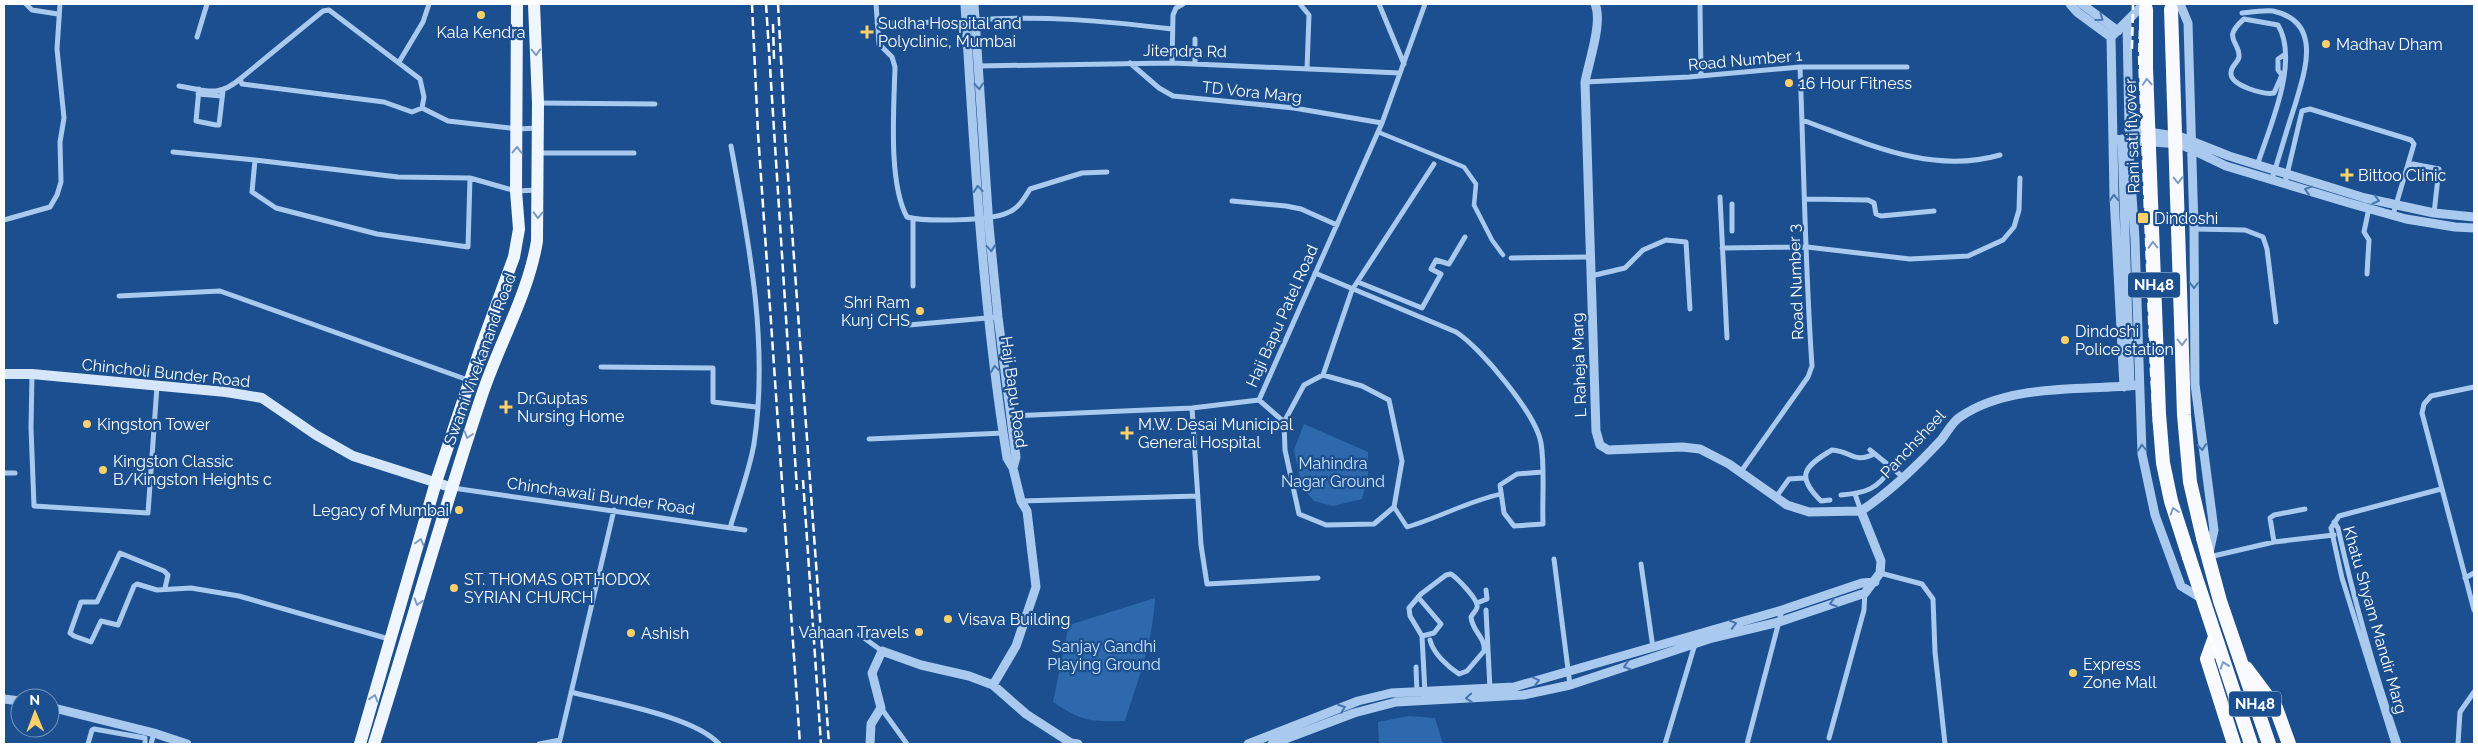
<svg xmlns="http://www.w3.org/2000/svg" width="2478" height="748" viewBox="0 0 2478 748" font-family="Raleway,sans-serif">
<rect width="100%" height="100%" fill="#1b4f8f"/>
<!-- green -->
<path fill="#2e69ad" d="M1304,424l64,28v24l-6,23 -29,7 -19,-5 -12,-14 -8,-37z
M1155,598c-2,43 -17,82 -30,123 -34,1 -44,0 -72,-19l16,-77z
M1409,716l26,2 8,26h-64l-1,-22z"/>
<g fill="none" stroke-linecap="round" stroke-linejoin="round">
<!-- pedestrian -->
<path stroke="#a9c9ee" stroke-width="4.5" d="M1378,132l86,35 12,17 -2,21 18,35 11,15
M1394,507l13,20c32,-9 61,-26 94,-33"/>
<!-- minor -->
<path stroke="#a9c9ee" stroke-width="5" d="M26,4l6,6 26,4
M876,4l3,40 13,13 3,10c-1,40 -7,116 12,150 18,5 82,4 100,-4 11,-4 17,-14 23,-24l52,-16 25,-1
M1300,4l9,11 -2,54
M1379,4l25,60
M1700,4l1,72
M2242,13c9,-1 22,-3 31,-2 50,11 32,60 22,94 -8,24 -15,49 -23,74
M975,20c66,-5 131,1 197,9
M877,23l89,-1
M197,37l10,-33
M399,62l24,-40 6,-18
M1130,63l29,25 14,8 121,12 88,15
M1172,63l1,-48 3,-7 7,-4
M1195,64v-25
M977,66l195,-3 228,10
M1585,82l104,-5 111,-10h107
M179,86c26,4 39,12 61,-7
M199,89l-3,32 20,4h3l4,-34
M198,94l24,2
M538,103l117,1
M422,108l-10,4 -28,-10 -142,-18 -2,-5 83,-68 6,-1 91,69 4,18 -2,11 26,13 70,8 19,-1
M1802,120c64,23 129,55 198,35
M173,152l82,8
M538,153h96
M2257,166c12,-38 43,-104 21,-141l-34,-6c-23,20 -4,22 -5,38 -1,6 -9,9 -8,17 1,12 33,21 43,19l8,-18 -4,-5v-11l6,-4
M2409,170l4,-6 26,5 -5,44
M470,178l-2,69 -91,-13 -101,-26 -24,-16 3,-32 143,17 72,1 46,13 22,-1
M2285,183l17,-72 8,-2 101,31 3,4 -21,71
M1720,197l7,141
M1805,199l63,1 6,3 2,11 5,2 53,-5
M1232,201l54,5 15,3 36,16
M1732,204v27
M4,220l46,-13 7,-12 4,-13 -1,-40 4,-24 -7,-69 3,-45
M2194,229l51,1 18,7 4,12 9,73
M1722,248l85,-1 103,12 58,-3 35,-16 11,-13 5,-17 1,-32
M1511,258l79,-1
M1315,273l141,59c24,15 80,82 85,111 4,24 1,56 2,81l-29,2 -10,-13 -4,-28 17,-11 25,-2
M2367,274l2,-34 -5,-8 5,-24
M1591,276l34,-8 18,-18 23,-10 20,2 4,67
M1358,282l64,26 19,-34 -10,-5 5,-9 13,4 16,-27
M913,286v-67
M119,296l101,-5 248,89
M909,325l89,-8
M601,367l112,1v34l43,5
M32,374l-1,54 3,78 114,7 9,-127
M1323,375l39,11 27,14 13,61 -8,46 -20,17 -48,1 -27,-11 -14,-64 -1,-28 20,-37z
M1323,375l29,-85 82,-126
M2474,387l-43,9 -7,8 -2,9 52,197
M1259,400l25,22
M1192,408l9,137 6,39 111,-6
M1010,416l182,-8 67,-8 123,-277 43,-119
M869,439l135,-6
M1870,450l33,27
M4,473h11
M1740,473l68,-96 4,-11c-7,-100 -8,-199 -12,-299
M453,488l292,42
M1855,494l6,17
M1841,495c25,-2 37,-6 50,-27
M1776,497l13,-18 15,-1
M1830,500l-9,1c-25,-25 -18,-34 11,-51 19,1 22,14 42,4
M1021,501l177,-5
M2305,509l-31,6 -4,3 4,24 60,-7
M2334,522l4,6c16,73 37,145 61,216
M730,528c8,-27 19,-56 24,-84 15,-99 -5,-201 -23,-298
M2209,557l65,-15
M1554,559l16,126
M1641,564l12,84
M1880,573l42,11 11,15 2,53 10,92
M2465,578l9,-5
M165,588l3,-13 -4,-4 -44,-18 -23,49h-16l-11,31 4,3 17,6 10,-21 17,4 16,-39 3,-2 20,6 34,-2 48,8 150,43
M1418,597l23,27 -7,9 -12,3
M1477,603l10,-4 -1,-9
M1486,610l4,79
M860,635l22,16
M1416,667l1,27
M571,692c37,10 123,24 148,52
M1425,693l-3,-57 -12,-20 -1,-8 12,-14 25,-19 5,-1c6,4 28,26 26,33 0,3 -4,6 -6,10 1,14 15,21 13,34l-17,20 -8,3c-12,-8 -26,-21 -29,-34
M881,708l26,36
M1829,738l35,-128 1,-19
M88,744l4,-14 2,-1 51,9v6
M151,744l3,-11
M539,744l21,-4
M559,744l55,-234
M1665,744l30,-100
M1747,744l35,-134
M2394,744l-52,-166 -11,-50 8,-12 102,-27
M2458,744l2,-32 14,-20"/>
<!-- tertiary -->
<path stroke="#a9c9ee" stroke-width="9" d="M965,4c9,151 18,304 42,454l6,10 3,-11 -18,-140 -9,-91 -15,-222
M1595,4c8,18 -6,57 -10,78l11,349 4,14 8,5 74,-3 18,2 29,15 58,41 22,7 52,-1
M2070,4l7,8 34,25
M2082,4l36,27
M2180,4l8,19 6,206 1,155 19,146 -5,23
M2127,24l2,105 52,8 48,19 136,42 69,15 40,4
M2128,138l7,101 7,215 13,61 26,71 23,14
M2113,139l67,5 46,22 123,37 57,16 49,8 19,1
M2122,139l8,247
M2124,387l-10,-191 -3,-159 33,-33
M1861,511c30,-20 56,-45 80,-71 6,-7 11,-18 19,-23 49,-34 122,-26 178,-32
M993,685l23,-39 20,-59 -9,-76 -6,-10 -8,-33
M4,699l16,2
M50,707l104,26 33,11
M870,744l1,-20 10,-16 -9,-35 10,-22 39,14 48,11 24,9 33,29 45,29 7,1
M1248,744l110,-43 33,-8 123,-6 268,-77 80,-27 13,-1
M1272,744l82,-31 42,-11 127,-7 47,-10 142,-47 67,-16 86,-29 15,-20 1,-12 -20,-50"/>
<!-- secondary -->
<path stroke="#d6e6fa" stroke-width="10" d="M4,374h28l194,18 36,6 54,37 37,21 100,32"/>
<!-- primary -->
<path stroke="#f0f6ff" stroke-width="12" d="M360,744l76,-262 46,-138 32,-87 5,-28 -3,-38 1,-187
M374,744c36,-114 68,-230 106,-343 17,-54 48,-105 57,-160l1,-138 -4,-99"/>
<!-- trunk -->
<path stroke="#f8faff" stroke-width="14" d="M2203,538l17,63 49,143
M2189,557l62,187
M2215,637l-8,22 27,85
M2246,668l30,40 13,36"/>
<!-- rail -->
<path stroke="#fff" stroke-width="2.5" stroke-dasharray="9 4" stroke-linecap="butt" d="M752,4l6,129 42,611
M766,4l31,486
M778,4l7,129 44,611
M2141,4l-2,50 12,317 3,51 7,50 16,64 69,208
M773,24l1,35
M2132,49l1,-45
M803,480l18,264"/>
<!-- trunk-bridge -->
<path stroke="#f8faff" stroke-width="14" d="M2146,9v59l13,346 4,49 8,38 18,56
M2171,9l13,406 6,67 13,56"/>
</g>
<!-- one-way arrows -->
<defs><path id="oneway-chevron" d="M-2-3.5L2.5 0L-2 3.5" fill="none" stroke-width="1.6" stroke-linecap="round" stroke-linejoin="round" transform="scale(1.25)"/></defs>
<g stroke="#4674ac">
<use href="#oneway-chevron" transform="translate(2100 18) rotate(36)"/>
<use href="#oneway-chevron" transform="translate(979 86) rotate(86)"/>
<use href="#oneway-chevron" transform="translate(978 189) rotate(-95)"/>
<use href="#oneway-chevron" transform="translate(2308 190) rotate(-162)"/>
<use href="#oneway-chevron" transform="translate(2114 198) rotate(-92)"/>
<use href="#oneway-chevron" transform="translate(2376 200) rotate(14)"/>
<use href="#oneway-chevron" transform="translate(991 248) rotate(85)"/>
<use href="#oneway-chevron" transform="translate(2194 285) rotate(90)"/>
<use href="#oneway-chevron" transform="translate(995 369) rotate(-98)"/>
<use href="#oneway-chevron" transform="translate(2202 447) rotate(83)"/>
<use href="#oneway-chevron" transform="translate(2142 448) rotate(-94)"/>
<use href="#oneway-chevron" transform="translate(1833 603) rotate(163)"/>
<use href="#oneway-chevron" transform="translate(1733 624) rotate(-16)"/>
<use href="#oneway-chevron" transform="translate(1627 666) rotate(162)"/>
<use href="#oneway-chevron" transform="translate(1536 681) rotate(-15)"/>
<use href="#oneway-chevron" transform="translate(1469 698) rotate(176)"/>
<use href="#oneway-chevron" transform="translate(1342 708) rotate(-20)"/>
</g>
<g stroke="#7b9ac1">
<use href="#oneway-chevron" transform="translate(536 52) rotate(88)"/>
<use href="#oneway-chevron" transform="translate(517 150) rotate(-89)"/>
<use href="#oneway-chevron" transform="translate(538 215) rotate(91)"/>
<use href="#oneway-chevron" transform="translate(468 435) rotate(108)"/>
<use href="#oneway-chevron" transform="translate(420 542) rotate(-75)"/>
<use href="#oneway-chevron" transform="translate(418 602) rotate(107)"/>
<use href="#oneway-chevron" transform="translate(374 698) rotate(-73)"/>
</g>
<g stroke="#7e9cc1">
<use href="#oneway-chevron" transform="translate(2147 82) rotate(-93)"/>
<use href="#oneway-chevron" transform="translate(2178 180) rotate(88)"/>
<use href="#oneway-chevron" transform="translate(2153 245) rotate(-92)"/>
<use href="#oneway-chevron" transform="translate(2182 342) rotate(88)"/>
<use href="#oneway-chevron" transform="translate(2174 511) rotate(-108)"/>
<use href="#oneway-chevron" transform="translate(2224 665) rotate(-109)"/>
</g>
<!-- markers -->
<g fill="#ffd166" stroke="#1b4f8f" stroke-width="2">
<circle cx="481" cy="15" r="5"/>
<path d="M864.5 24.5h5v5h5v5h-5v5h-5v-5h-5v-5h5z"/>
<circle cx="2326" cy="44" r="5"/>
<circle cx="1789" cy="83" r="5"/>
<path d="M2344.5 167.5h5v5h5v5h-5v5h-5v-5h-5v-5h5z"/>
<rect x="2137" y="212" width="12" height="12" rx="2.5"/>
<circle cx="920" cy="311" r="5"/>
<circle cx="2065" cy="340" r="5"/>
<path d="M503.5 399.5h5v5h5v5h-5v5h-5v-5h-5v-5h5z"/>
<circle cx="87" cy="424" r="5"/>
<path d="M1124.5 425.5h5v5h5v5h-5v5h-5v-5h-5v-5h5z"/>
<circle cx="103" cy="470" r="5"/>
<circle cx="459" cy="510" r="5"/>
<circle cx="454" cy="588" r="5"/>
<circle cx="948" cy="619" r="5"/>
<circle cx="919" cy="632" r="5"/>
<circle cx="631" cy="633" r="5"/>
<circle cx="2073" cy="673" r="5"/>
</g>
<g text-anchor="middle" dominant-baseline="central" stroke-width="4.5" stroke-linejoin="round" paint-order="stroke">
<!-- shield labels -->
<g fill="#1b4f8f" stroke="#bbcadd" stroke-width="1">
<rect x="2128" y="272.5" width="52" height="25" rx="4"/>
<rect x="2229" y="691.5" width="52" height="25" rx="4"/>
</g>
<g font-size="15" font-weight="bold" fill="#fff">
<text x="2154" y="285">NH48</text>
<text x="2255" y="704">NH48</text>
</g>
<!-- poi labels -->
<g font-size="16" fill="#fff" stroke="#1b4f8f" text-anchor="start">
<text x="878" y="23">Sudha Hospital and<tspan x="878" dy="18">Polyclinic, Mumbai</tspan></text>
<text x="481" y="32" text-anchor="middle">Kala Kendra</text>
<text x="2336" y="44">Madhav Dham</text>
<text x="1799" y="83">16 Hour Fitness</text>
<text x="2358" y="175">Bittoo Clinic</text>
<text x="2154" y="218">Dindoshi</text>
<text x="910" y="302" text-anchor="end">Shri Ram<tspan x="910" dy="18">Kunj CHS</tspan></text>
<text x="2075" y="331">Dindoshi<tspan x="2075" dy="18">Police station</tspan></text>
<text x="517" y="398">Dr.Guptas<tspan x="517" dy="18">Nursing Home</tspan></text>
<text x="97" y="424">Kingston Tower</text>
<text x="1138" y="424">M.W. Desai Municipal<tspan x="1138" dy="18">General Hospital</tspan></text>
<text x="113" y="461">Kingston Classic<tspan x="113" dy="18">B/Kingston Heights c</tspan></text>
<text x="449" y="510" text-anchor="end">Legacy of Mumbai</text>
<text x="464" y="579">ST. THOMAS ORTHODOX<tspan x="464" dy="18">SYRIAN CHURCH</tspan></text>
<text x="958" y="619">Visava Building</text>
<text x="909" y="632" text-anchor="end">Vahaan Travels</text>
<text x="641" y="633">Ashish</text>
<text x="2083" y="664">Express<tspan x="2083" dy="18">Zone Mall</tspan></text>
</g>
<!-- street labels -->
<g font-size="16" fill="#fff" stroke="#1b4f8f">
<text transform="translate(1185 51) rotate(1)">Jitendra Rd</text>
<text transform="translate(1745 60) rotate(-5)">Road Number 1</text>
<text transform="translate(1252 92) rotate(6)">TD Vora Marg</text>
<text transform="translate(2132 136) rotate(-92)">Rani sati flyover</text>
<text transform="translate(1796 282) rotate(-92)">Road Number 3</text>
<text transform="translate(1282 316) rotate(-66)">Haji Bapu Patel Road</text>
<text transform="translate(480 359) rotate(-70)">Swami Vivekanand Road</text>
<text transform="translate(1579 365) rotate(-92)">L Raheja Marg</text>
<text transform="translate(166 373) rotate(6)">Chincholi Bunder Road</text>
<text transform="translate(1014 392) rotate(82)">Haji Bapu Road</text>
<text transform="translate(1913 444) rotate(-47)">Panchsheel</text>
<text transform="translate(601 496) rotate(8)">Chinchawali Bunder Road</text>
<text transform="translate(2375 620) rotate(74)">Khatu Shyam Mandir Marg</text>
</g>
<!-- park labels -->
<g font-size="16" fill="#cfe3fa" stroke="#1b4f8f">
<text x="1333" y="463">Mahindra<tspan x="1333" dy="18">Nagar Ground</tspan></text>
<text x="1104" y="646">Sanjay Gandhi<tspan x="1104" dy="18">Playing Ground</tspan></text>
</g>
</g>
<!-- border -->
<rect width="2478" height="748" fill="none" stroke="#ffffff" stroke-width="10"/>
<!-- north arrow -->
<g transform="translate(35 713) rotate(359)"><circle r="24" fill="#1b4f8f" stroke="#7695bc"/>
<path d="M0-4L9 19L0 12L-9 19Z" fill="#ffd166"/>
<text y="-8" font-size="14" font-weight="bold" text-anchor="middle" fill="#ffffff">N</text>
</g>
</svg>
